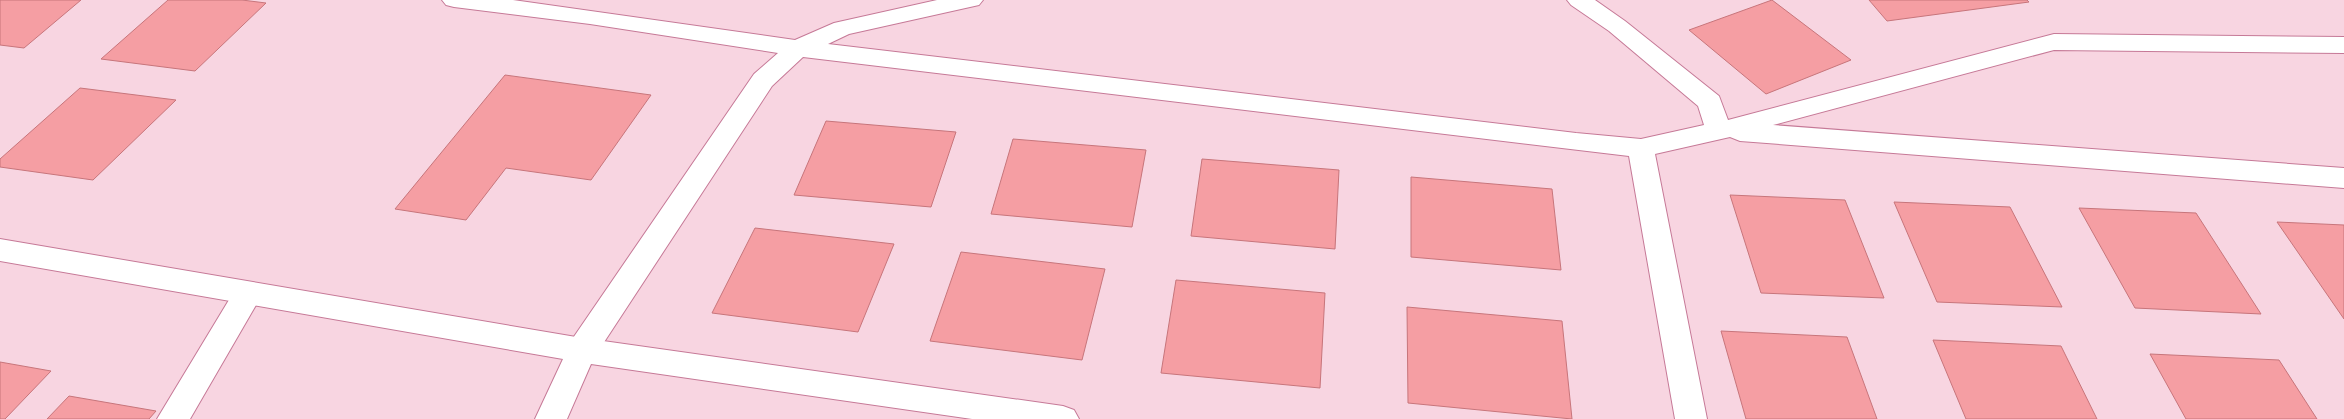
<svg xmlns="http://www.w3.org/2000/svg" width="2344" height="419" viewBox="0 0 2344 419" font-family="Lato,sans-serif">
<rect width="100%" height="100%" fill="#f8d5e1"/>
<!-- building -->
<path fill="#f59ea3" stroke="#c7757b" d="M0,0h81l-57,48 -24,-3z
M168,0h74l24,3 -71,68 -94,-12z
M1772,0l79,60 -85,34 -77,-64z
M1869,0h158l2,2 -142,19z
M505,75l146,20 -60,85 -85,-12 -40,52 -71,-11z
M80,88l96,12 -83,80 -93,-13v-8z
M826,121l130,11 -25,75 -137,-12z
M1013,139l133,11 -14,77 -141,-13z
M1202,159l137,11 -4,79 -144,-13z
M1411,177l141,12 9,81 -150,-13z
M1730,195l115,5 39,98 -123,-5z
M1894,202l116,5 52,100 -125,-5z
M2079,208l117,5 65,101 -126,-6z
M2277,222l67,3v94z
M755,228l139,16 -36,88 -146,-19z
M961,252l144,17 -23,91 -152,-19z
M1176,280l149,13 -5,95 -159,-15z
M1407,307l155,14 10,98 -164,-16z
M1721,331l126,6 30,82h-131z
M1933,340l128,6 36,73h-131z
M2150,354l129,6 38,59h-131z
M0,362l51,9 -46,48h-5z
M69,396l87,15 -7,8h-102z"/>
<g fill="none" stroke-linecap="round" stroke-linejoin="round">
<!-- minor casing -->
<g stroke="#c67997" stroke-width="2">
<path id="minor" d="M442,0h71l282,40 39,-17 103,-23h46l-4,5 -130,29 -21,10 748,89 65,6 63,-14 -6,-19 -89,-75 -38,-26 -4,-5h28l30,21 94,75 9,24 326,-86 290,3v16l-290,-3 -281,75 571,43v20l-604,-47 -10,-4 -75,17 52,265h-32l-46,-263 -826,-99 -31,29 -179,273 -11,3 -11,-3 -4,-9 4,-9 183,-267 24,-21 -188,-29 -136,-17 -8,-2z
M248,282l10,3 5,8 -73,126h-33l81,-134z"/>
</g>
<!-- tertiary casing -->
<g stroke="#c67997" stroke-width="2">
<path id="tertiary" d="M0,239l582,99 481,68 11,4 5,9h-107l-381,-55 -24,55h-32l28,-60 -563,-98z"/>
</g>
<!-- minor -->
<use href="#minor" fill="#fff" fill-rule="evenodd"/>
<!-- tertiary -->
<use href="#tertiary" fill="#fff" fill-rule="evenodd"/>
</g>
</svg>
